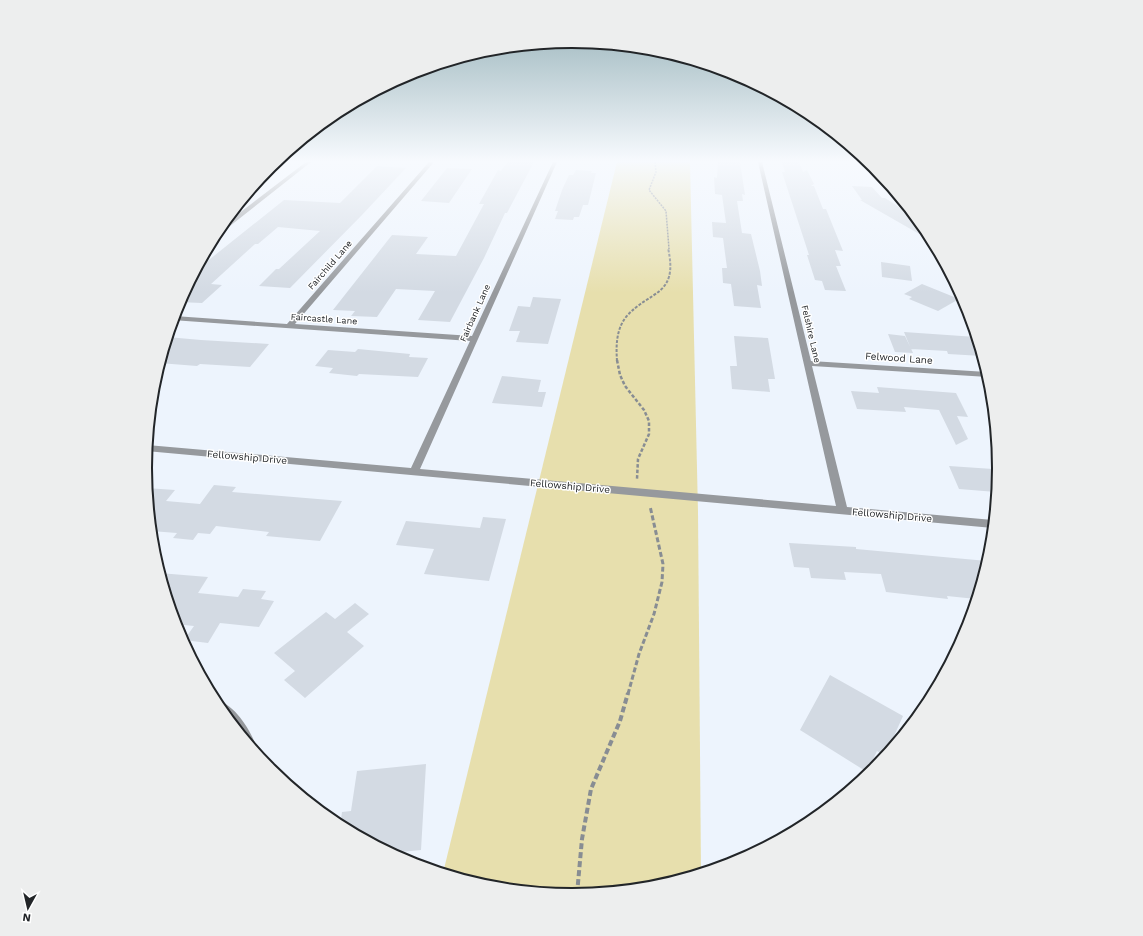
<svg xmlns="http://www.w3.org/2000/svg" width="1143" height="936" viewBox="0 0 1143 936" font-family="'Work Sans',sans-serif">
<rect width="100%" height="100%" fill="#edf4fd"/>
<!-- green -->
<path fill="#e7dfad" d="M617,162h73l8,350 3,361 -46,14 -84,8 -83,-8 -45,-14z"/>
<!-- building -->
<path fill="#d3dae3" d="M507,162h27l-27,51h-2l-21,45 -34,64 -32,-2 17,-29 -39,-2 -19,28 -26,-1 4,-5 -22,-1 59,-75 36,2 -12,17 40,2 28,-52h-5l19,-34 3,1z
M718,162h22l5,33 -3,-1 1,7h-6l5,32 9,1 9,37 2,15 -5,-1 4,23 -27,-2 -3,-22 -8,-1 -1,-15h5l-4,-30 -10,-1 -1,-15 14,1 -4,-28 -7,-1 -1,-17 3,1z
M782,162h17l4,10 4,-2 7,14 -3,2h3l9,23h3l17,42 -8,-1 6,16h-5l10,25 -21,-1 -3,-9 -7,-1 -8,-25h2l-27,-83h3z
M377,166l29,2 -45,48 -71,72 -31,-2 17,-17h3l41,-38 -42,-4 -20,17h-3l-44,40 11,1 -20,18 -24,-1 17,-31 89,-71 56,3z
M447,168l25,1 -23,34 -28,-2z
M576,170l16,1 -1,2h5l-8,32h-5l-4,12h-5l-1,3 -18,-1 3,-8h-3l7,-21 7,-15h4z
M852,186l20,1 10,11h3l31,20 9,11 -4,6 -61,-35h2z
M881,262l29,4 2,15 -30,-4z
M922,284l37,15 -21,12 -29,-12 3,-2 -8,-3z
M533,297l28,2 -13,45 -32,-2 4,-11h-11l9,-25 12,1z
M904,332l72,5 6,19 -34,-2 -1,-3 -36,-2z
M888,334l17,2 8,17 -18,-1z
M734,336l34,2 7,41h-7l2,13 -38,-3 -2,-23h7z
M167,337l34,3 68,4 -19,23 -50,-3 -3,2 -38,-3z
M358,349l52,5 -1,3 19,1 -10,19 -59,-3 -2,2 -28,-3 4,-5 -18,-2 13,-16 27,2z
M502,376l39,4 -3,12h8l-4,15 -50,-4z
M877,387l79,6 12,24 -11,-1 11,23 -12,6 -17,-35 -35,-3 2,5 -49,-3 -6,-18 28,2z
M949,466l44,3 5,8 -2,15 -37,-3z
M214,485l22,2 -4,5 110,9 -22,40 -54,-5 3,-4 -53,-6 -6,8 -12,-1 -5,7 -20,-2 4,-5 -26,-2 -5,-43 29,2 -9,11 34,3z
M483,517l23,2 -17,62 -65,-7 10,-25 -38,-4 10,-24 74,7z
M789,543l67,4v2l131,12 -11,38 -29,-3 1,3 -62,-7 -5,-18 -37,-2 2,8 -35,-2 -2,-10 -15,-1z
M159,573l49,4 -10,16 40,4 5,-8 23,2 -5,8 13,2 -15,26 -39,-4 -12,20 -24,-3 10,-14 -19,-2z
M355,603l14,11 -22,18 17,14 -59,52 -21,-18 11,-9 -21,-18 52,-41 9,7z
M830,675l73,41 -18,40 -8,-5 -10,21 -67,-42z
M426,764l-5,86 -30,3 -51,-27 2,-14 9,-1 6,-40z"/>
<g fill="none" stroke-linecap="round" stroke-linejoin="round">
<!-- path-far4 -->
<path stroke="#888d93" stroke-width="1.5" stroke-dasharray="2 1" stroke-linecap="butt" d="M655,162l1,10 -7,18 17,21 3,38"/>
<!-- path-far3 -->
<path stroke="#888d93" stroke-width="2" stroke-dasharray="3 1.5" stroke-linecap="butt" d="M617,361c-1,-15 -1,-31 9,-44 23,-27 53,-20 42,-69"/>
<!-- path-far2 -->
<path stroke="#888d93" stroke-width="2.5" stroke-dasharray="3.5 2" stroke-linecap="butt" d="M617,360l3,15 5,11 19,24 5,11v13l-11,25 -1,20"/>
<!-- path-far1 -->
<path stroke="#888d93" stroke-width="3" stroke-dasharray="5 2.5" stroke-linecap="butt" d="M628,694l11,-40 15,-40 8,-32 1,-18 -13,-58"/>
<!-- path -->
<path stroke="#888d93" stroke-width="4" stroke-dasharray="6 3" stroke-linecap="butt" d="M577,894l5,-55 9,-50 29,-68 8,-28"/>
<!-- minor -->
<path fill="#96999d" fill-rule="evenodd" d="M306,162h5l-95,75 -3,1 3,-7z
M429,162h5l-139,162 177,12 81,-174h4l-137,307 416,37 -78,-344h4l49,199 176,11 1,5 -176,-11 35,141 146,13v8l-847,-77 1,-6 264,23 59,-127 -298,-21 2,-4 113,8z
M216,699c19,7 32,27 40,46l-2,5 -38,-45 -3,-5z"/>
</g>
<!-- sky -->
<linearGradient id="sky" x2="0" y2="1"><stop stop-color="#91aeb5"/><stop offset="0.55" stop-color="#f7fafe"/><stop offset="1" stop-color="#f7fafe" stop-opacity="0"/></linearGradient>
<rect width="1143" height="293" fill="url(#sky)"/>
<g text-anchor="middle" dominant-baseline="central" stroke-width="3" stroke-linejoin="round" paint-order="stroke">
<!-- far-street labels -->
<g font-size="9" fill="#222528" stroke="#fff">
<text transform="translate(330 265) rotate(-49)">Fairchild Lane</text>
<text transform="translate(475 313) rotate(-66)">Fairbank Lane</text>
<text transform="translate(324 319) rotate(4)">Faircastle Lane</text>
<text transform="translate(811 334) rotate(77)">Felshire Lane</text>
</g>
<!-- street labels -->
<g font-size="10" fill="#222528" stroke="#fff">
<text transform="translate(899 358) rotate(4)">Felwood Lane</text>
<text transform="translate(247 457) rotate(5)">Fellowship Drive</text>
<text transform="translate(570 486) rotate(5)">Fellowship Drive</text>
<text transform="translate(892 515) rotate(5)">Fellowship Drive</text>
</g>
</g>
<!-- crop -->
<path d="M0 0H1143V936H0ZM152 468a420 420 0 1 1 840 0a420 420 0 1 1-840 0Z" fill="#edeeee" fill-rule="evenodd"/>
<path fill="none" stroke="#222528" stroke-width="2" d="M152 468a420 420 0 1 1 840 0a420 420 0 1 1-840 0Z"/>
<!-- north arrow -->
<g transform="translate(28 908) rotate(188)" stroke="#ffffff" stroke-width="3" paint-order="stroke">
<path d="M0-3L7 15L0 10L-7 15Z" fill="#222528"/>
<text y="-6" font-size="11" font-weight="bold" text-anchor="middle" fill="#222528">N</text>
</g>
</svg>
